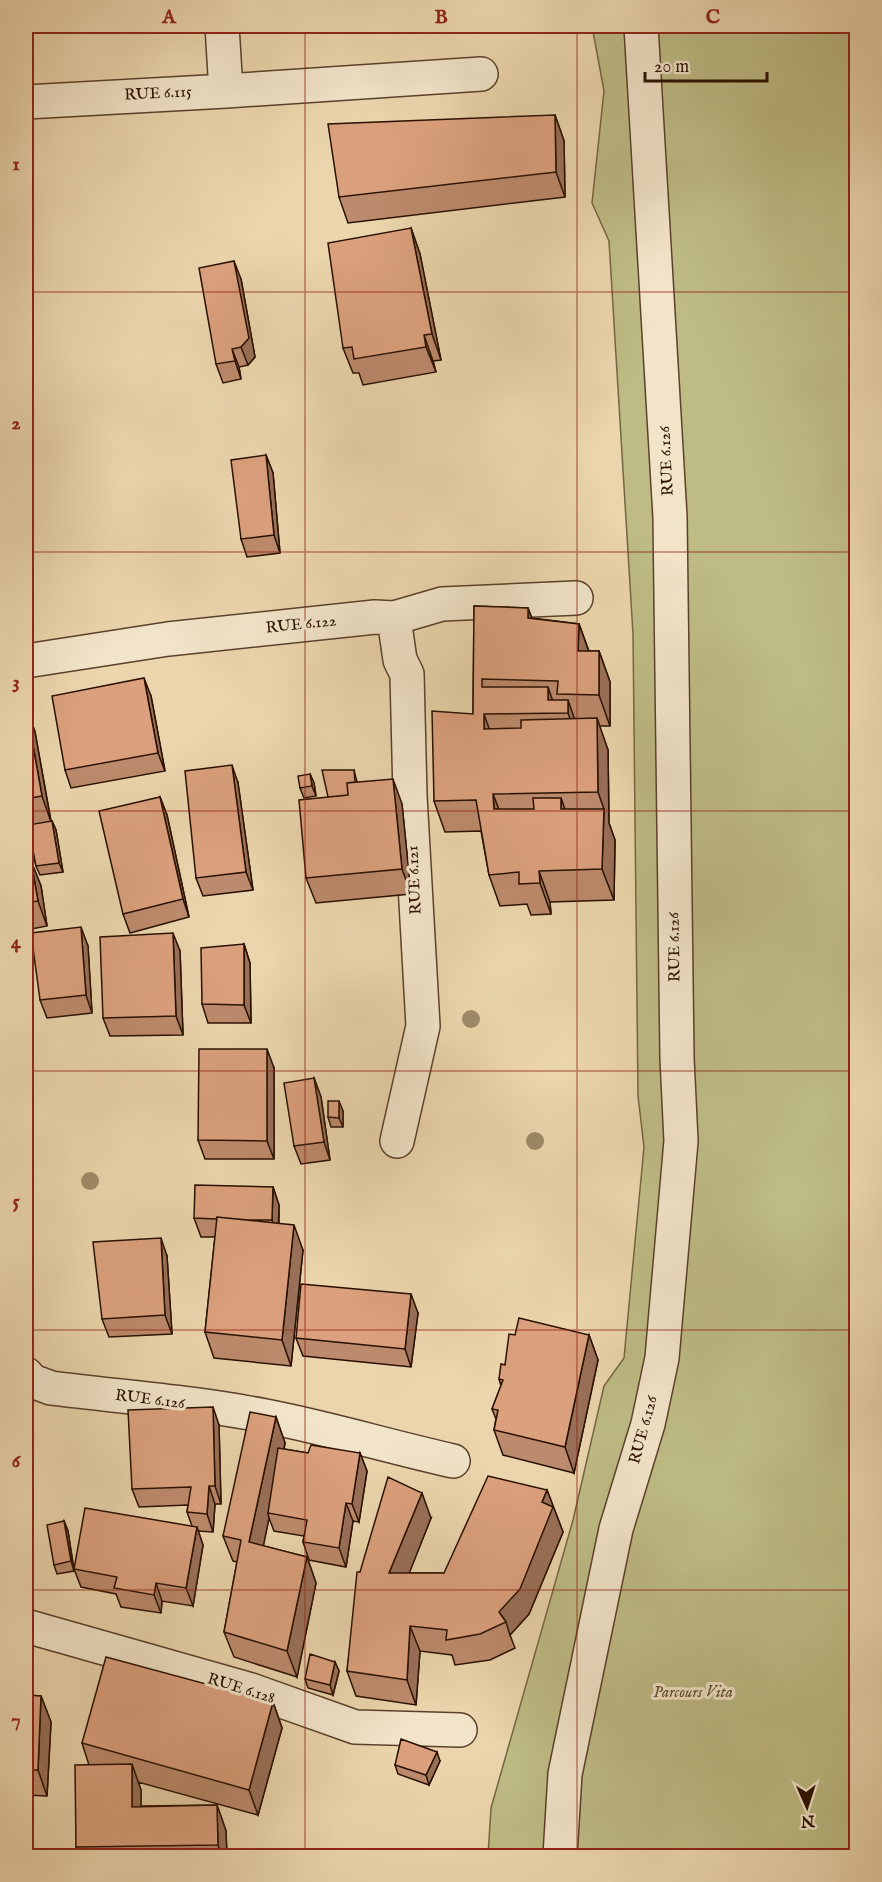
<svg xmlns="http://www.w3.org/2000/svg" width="882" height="1882" viewBox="0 0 882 1882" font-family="'IM FELL English',serif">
<rect width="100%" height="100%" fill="#ebd5ac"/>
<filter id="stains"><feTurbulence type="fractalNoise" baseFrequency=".00333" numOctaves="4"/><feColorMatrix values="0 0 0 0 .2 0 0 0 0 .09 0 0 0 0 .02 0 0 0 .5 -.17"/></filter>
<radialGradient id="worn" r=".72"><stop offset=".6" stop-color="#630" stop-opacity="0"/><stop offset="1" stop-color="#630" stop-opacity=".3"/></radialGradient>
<!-- green -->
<path fill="#bebb85" stroke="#746642" stroke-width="1.5" d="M592,26h264v1830h-368l3,-48 82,-288 31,-134 20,-28 20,-211 -6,-51 -5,-462 -24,-393 -17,-38 12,-112z"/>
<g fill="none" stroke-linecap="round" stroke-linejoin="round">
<!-- minor casing -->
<g stroke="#5a412b" stroke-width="36">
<path id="minor" d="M226,91l255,-17
M26,102l200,-11 -4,-65
M394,618l6,42 7,14 3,122 13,230 -26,115
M26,661l142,-22 207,-22 19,1 48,-14 134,-6
M26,1374l6,7 19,7c71,9 143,14 214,28 63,12 125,31 188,45
M26,1626l222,63 107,38 105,3
M560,1856l5,-82 51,-245 32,-105 14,-66 19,-217 -4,-83 -7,-541 -29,-491"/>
</g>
<!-- minor -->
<use href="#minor" stroke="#f2e4c9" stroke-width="33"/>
</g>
<!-- trees -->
<g fill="#9d8a67">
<circle cx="471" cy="1019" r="9"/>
<circle cx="535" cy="1141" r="9"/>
<circle cx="90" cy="1181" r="9"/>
</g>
<!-- wall -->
<path fill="#bc8a6c" stroke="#291000" stroke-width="1.5" d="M38,26h30l-28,3z
M555,115l9,26 1,56 -217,26 -9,-26z
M411,228l9,26 21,106 -8,1 3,11 -73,13 -4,-12h-6l-10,-25z
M241,279l14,78 -7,8 -9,2 2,12 -18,4 -7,-19z
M266,455l7,18 7,80 -33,4 -6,-18z
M474,606l54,2 4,10 47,6 10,27h10l11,31v44h-11l9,24 1,73 6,17 -1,60 -64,2 1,12 -20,1 -4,-11 -27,2 -11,-31 -8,-44 -36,1 -11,-31 39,-87z
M151,696l14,75 -94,17 -6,-18z
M26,706l9,26 16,89h1l4,9 7,42 -23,3 -4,-9 -8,-40h-2z
M354,770l3,12 45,22 9,90 -95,9 -10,-25 22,-81z
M310,774l4,9 2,13 -12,2 -4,-10z
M238,783l15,107 -50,6 -7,-18z
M160,797l7,18 22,102 -59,16 -7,-19z
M26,861h5l10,25 6,40 -21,4z
M244,944l6,19 1,60h-43l-6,-19z
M88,946l4,67 -45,5 -7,-18z
M180,951l3,84 -73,1 -7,-18z
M274,1068v91h-69l-7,-19z
M314,1078l7,19 9,63 -29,4 -7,-18z
M343,1111v16h-12l-3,-10z
M273,1187l6,18v18l24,27 -12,116 -77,-8 -9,-26 10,-95h-14l-7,-19z
M167,1256l5,78 -63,3 -7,-18z
M418,1313l-7,54 -108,-11 -7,-18z
M515,1335h74l9,25 -24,113 -71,-18 -9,-25 2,-11 -4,-10 9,-23 -2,-7 6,-14z
M276,1417l9,26 -1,6 24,4h52l7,18 -8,51 -6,-1 -7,46 -37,-7 -6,-18 1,-6 -30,-5 -5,-13 -6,28 44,11 9,26 -19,94 -63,-20 -10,-25 13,-70 -4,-1 -10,-25z
M219,1425l2,79h-6l-2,28 -15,-1 5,14 -10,61 -31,-5 -1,12 -40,-6 -5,-13 -35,-7 -7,-18v2l-17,3 -3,-9 10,-44 4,10 6,38 118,-43 -5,-14 1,-7 -49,2 -7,-18z
M547,1490l16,42 -34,82 -19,21 5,13 -25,12 -35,5 -3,-10 -32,-4 -4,54 -60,-9 -9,-25 13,-99 71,-54 -22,55h35z
M335,1662l4,9 -6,24 -25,-7 -3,-9z
M26,1695l15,1 10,26 -4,74 -21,-1z
M273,1702l9,26 -24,87 -120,-33 3,8v16l76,-1 9,26 1,26h-147l-4,-10 13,-82 -7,-22z
M440,1761l-11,24 -31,-11 -3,-9z"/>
<!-- shaded-wall -->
<path fill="#997058" stroke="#291000" stroke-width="1.5" d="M555,115l9,26 1,56 -9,-25z
M411,228l9,26 21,106 -9,-26z
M234,261l7,18 14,78 -7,8 -7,-18z
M424,335l9,26 3,11 -10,-25z
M232,349l7,18 2,12 -6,-18z
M266,455l7,18 7,80 -6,-18z
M528,608l11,31 -11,-21z
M579,624l11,31 -12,-4z
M599,651l11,31v44l-11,-31z
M144,678l7,18 14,75 -7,-18z
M548,687l9,26 -9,-13z
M568,700l11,32v12l-11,-31z
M26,706l9,26 16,90 -9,-26z
M484,714l11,31 -11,-16z
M597,718l11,32 1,73 6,17 -1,60 -12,-31 2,-60 -6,-17z
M232,765l6,18 15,107 -7,-18z
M310,774l4,9 2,13 -4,-10z
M393,779l9,25 9,90 -9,-25z
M493,794l12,31 -11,-16z
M160,797l7,18 22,102 -6,-18z
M561,798l11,31 -11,-20z
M52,821l4,9 7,42 -4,-9z
M31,861l10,25 6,40 -9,-25z
M539,871l11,31 1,12 -11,-31z
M81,927l7,19 4,67 -6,-18z
M173,933l7,18 3,84 -7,-19z
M244,944l6,19 1,60 -7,-18z
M267,1049l7,19v91l-7,-18z
M314,1078l7,19 9,63 -6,-18z
M339,1101l4,10v16l-4,-9z
M273,1187l6,18 -1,34 -6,-19z
M294,1225l9,25 -12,116 -9,-26z
M161,1238l6,18 5,78 -7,-19z
M411,1294l7,19 -7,54 -6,-18z
M589,1335l9,25 -24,113 -9,-26z
M213,1407l6,18 2,79 -6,-18z
M276,1417l9,26 -15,70h-2l1,5 -10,50 -10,-26z
M360,1453l7,18 -8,51 -7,-18z
M209,1486l6,18 -2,28 -6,-18z
M547,1490l16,42 -34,82 -19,21 -4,-13 -7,-10z
M422,1493l9,25 -32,81 -10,-26z
M346,1503l7,18 -7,46 -7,-19z
M64,1521l4,10 6,40 -3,-10z
M197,1527l6,18 -10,61 -7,-18z
M307,1557l9,26 -19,94 -10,-26z
M156,1583l6,18 -1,12 -7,-18z
M410,1626l10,25 -4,54 -9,-25z
M335,1662l4,9 -6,24 -3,-10z
M41,1696l10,26 -4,74 -9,-26z
M273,1702l9,26 -24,87 -9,-25z
M437,1752l3,9 -11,24 -3,-10z
M132,1764l9,26v42l-9,-25z
M217,1805l9,26 1,26h-5l-4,-12z"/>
<!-- building -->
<path fill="#dba07d" stroke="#291000" stroke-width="1.5" d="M555,115l1,57 -217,25 -11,-73z
M411,228l21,106 -8,1 2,12 -72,12 -2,-12 -9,1 -15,-105z
M234,261l15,77 -8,9 -9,2 3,12 -19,3 -17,-96z
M266,455l8,80 -33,4 -10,-79z
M474,606l54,2v10l51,6 -1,27h21v44l-42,-1 1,-13 -76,-2v8h66v13h20v13l-84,1v15l37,-1v-8l76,-2 1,74 -105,2 1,15h40l-1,-11h28v11h43l-2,60 -63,2 1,12 -21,1v-12l-30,3 -13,-75 -42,1 -2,-90 41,3z
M144,678l14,75 -93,17 -13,-74z
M26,706l16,90 -16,3z
M232,765l14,107 -50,6 -11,-107z
M322,770h32l1,12 -8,1 1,12 -20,2z
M310,774l2,12 -12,2 -2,-12z
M393,779l9,90 -96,9 -7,-78 49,-5 -1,-12z
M160,797l23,102 -60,15 -24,-103z
M52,821l7,42 -23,3 -8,-41z
M26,861h5l7,40 -12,2z
M81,927l5,68 -46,5 -9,-67z
M173,933l3,83 -73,2 -3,-81z
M244,944v61l-42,-1 -1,-56z
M199,1049h68v92l-69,-1z
M314,1078l10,64 -30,4 -10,-63z
M328,1101h11v17l-11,-1z
M195,1185l78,2 -1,33h-24l-31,-3 -1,2 -22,-1z
M217,1217l77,8 -12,115 -77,-8z
M161,1238l4,77 -63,4 -9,-77z
M301,1284l110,10 -6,55 -109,-11z
M519,1318l70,17 -24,112 -71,-17 4,-20 -6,-1 11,-29 -4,-1 2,-15 4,1 4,-31 6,1z
M213,1407l2,79h-6l-2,28 -20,-2 4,-25 -59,2 -4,-79z
M250,1412l26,5 -27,125 58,15 -20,94 -63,-19 17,-92 -18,-4z
M311,1445l49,8 -8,51 -6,-1 -7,45 -36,-6 4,-22 -39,-7 10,-65 30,5z
M488,1476l59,14 -5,12 11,5 -33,82 -21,23 7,10 -26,12 -34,6 1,-10 -37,-4 -3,54 -60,-9 10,-99h3l28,-95 34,16 -33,80h55z
M85,1508l112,19 -11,61 -30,-5 -2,12 -40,-7 3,-11 -43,-8z
M64,1521l7,40 -17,4 -7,-40z
M310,1654l25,8 -5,23 -25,-6z
M106,1657l167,45 -24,88 -167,-47z
M26,1695l15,1 -3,74h-12z
M401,1739l36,13 -11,23 -31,-10z
M132,1764v43l85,-2 1,40 -142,2 -1,-82z"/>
<!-- grid -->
<path fill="none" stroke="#8f2418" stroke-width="1.5" stroke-opacity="0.55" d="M305,26v1830M577,26v1830M26,292h830M26,552h830M26,811h830M26,1071h830M26,1330h830M26,1590h830"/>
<g text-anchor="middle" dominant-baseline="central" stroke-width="6" stroke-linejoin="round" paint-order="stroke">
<!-- street labels -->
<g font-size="16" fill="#291000" stroke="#f2e4c9">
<text transform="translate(158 94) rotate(-3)">RUE 6.115</text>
<text transform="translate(667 461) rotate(-93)">RUE 6.126</text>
<text transform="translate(301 625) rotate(-6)">RUE 6.122</text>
<text transform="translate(415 880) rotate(-93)">RUE 6.121</text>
<text transform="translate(675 947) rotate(-91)">RUE 6.126</text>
<text transform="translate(150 1400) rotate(7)">RUE 6.126</text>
<text transform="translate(644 1430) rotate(-75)">RUE 6.126</text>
<text transform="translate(241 1689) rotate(17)">RUE 6.128</text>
</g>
<!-- park labels -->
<g font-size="16" font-style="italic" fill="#5d4c2f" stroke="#f2e4c9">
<text x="693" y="1693">Parcours Vita</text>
</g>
</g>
<!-- margin -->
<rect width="882" height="1882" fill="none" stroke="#ebd5ac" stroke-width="66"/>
<!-- north arrow -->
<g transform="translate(807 1807) rotate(177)" stroke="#f2e4c9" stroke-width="4.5" paint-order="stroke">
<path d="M0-4.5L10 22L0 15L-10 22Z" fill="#291000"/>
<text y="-9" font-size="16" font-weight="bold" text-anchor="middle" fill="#291000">N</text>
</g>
<!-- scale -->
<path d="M645 72v9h122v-9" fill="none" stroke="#291000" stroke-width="3"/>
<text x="654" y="72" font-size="18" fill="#291000" stroke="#f2e4c9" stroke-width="4.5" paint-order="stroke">20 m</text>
<rect x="33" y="33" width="816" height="1816" fill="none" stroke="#8f2418" stroke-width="2"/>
<g font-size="20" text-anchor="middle" font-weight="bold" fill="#8f2418">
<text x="169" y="23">A</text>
<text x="441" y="23">B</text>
<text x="713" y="23">C</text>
<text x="16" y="170">1</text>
<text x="16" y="429">2</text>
<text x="16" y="688">3</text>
<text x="16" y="948">4</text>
<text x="16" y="1207">5</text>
<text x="16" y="1467">6</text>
<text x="16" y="1726">7</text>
</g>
<rect width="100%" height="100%" filter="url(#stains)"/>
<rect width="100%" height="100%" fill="url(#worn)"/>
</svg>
